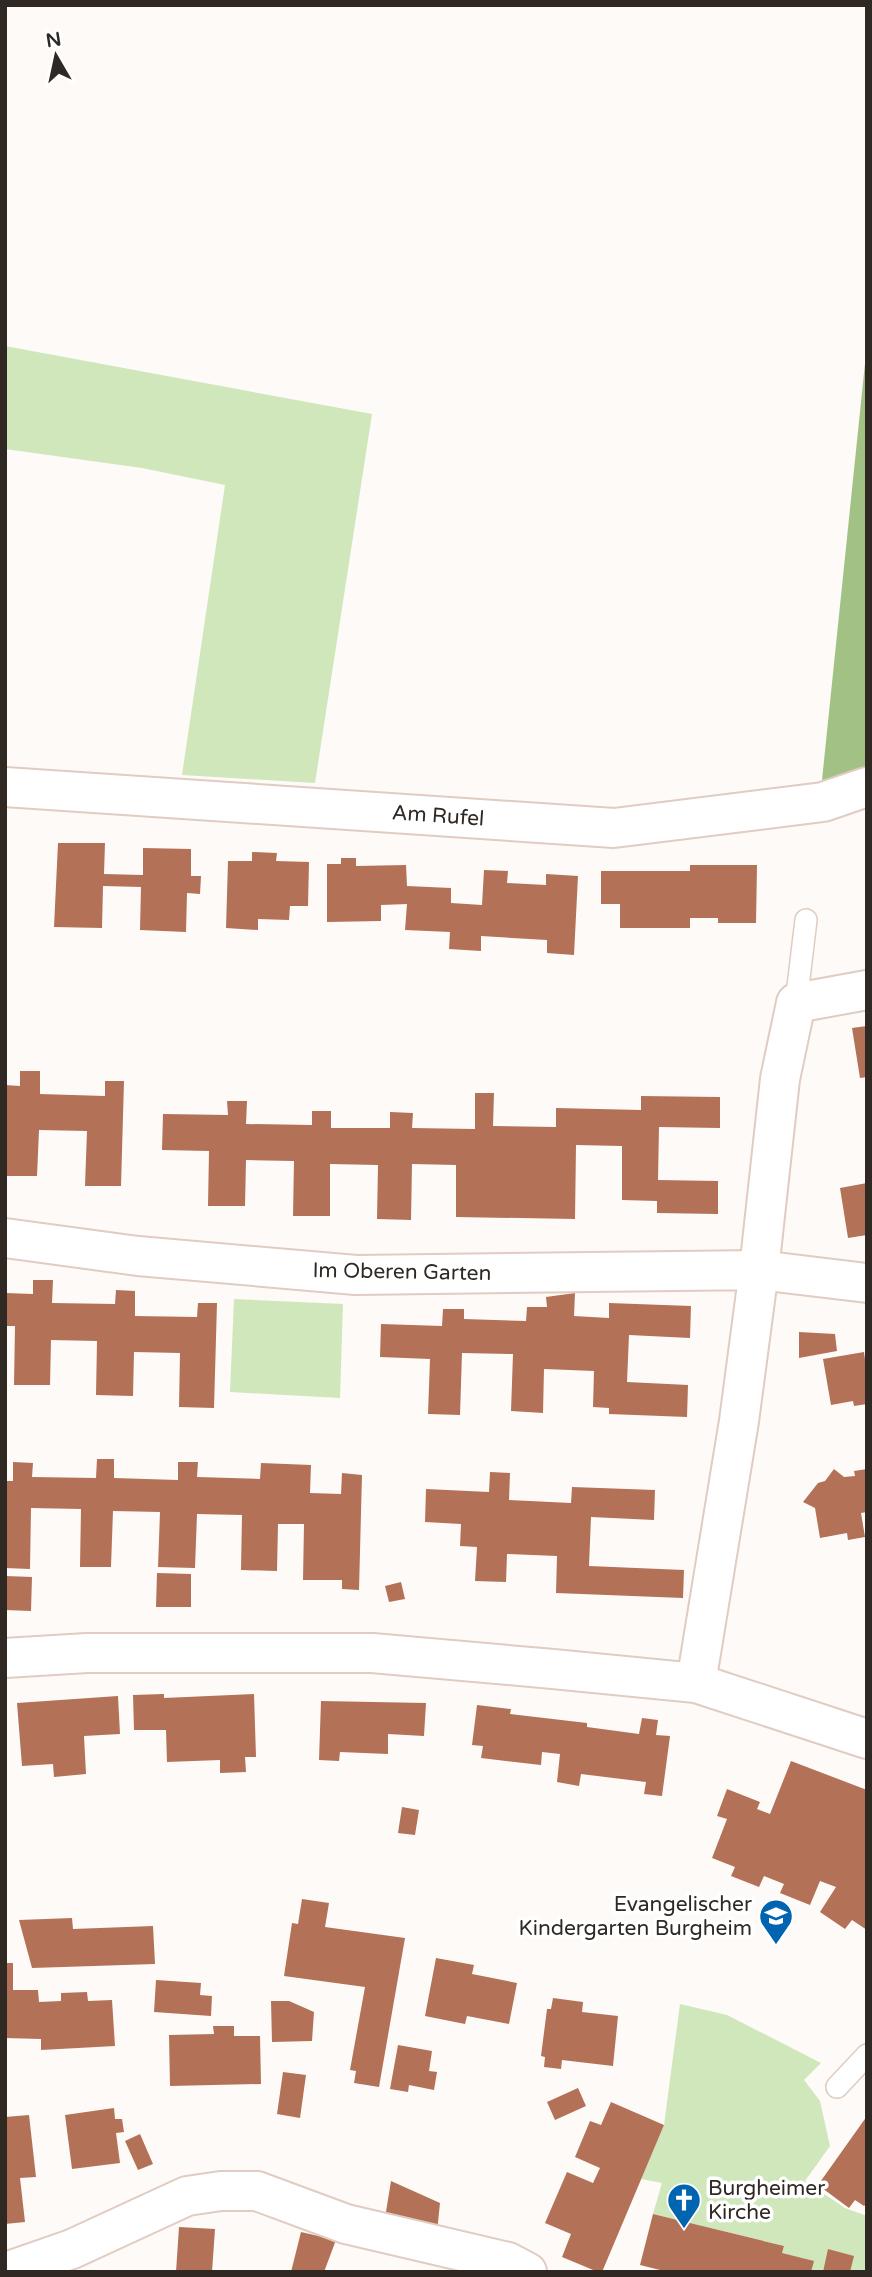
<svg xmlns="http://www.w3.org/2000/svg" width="872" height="2277" viewBox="0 0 872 2277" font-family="'Varela Round',sans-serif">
<rect width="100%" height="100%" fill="#fefaf7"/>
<!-- green -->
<path fill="#cfe7bb" d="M5,346l367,68 -57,369 -133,-8 43,-290 -83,-17 -137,-19z
M234,1299l109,5 -3,94 -110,-6z
M680,2004l47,11 94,48 -17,17 16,21 10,45 -25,35 40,27 22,8v56h-56l-29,-19 2,-7 -131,-32 9,-31 -21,-4 23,-54z"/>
<!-- forest -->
<path fill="#a1c284" d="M867,344v428l-45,8z"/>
<!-- building -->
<path fill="#b37157" d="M58,843h47l-1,31 39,1v-27l48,1v27h10l-1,18 -13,-1 -1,39 -46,-2 1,-43 -38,-1 -1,42 -48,-1z
M252,852l25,1 -1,8 33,1 -1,44h-18l-1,14 -31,-1v11l-32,-2 2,-67h24z
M341,858h15v8l50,-1 1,21 44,2v15l31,2 2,-35 24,1 -1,12 39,2v-11l32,2 -4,79 -27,-2v-13l-66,-4v15l-32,-2 1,-17 -45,-2 2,-26 -26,1v16l-54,1v-58h14z
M690,865h67l-1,58h-38v-5h-28v10h-70v-24h-19v-33h89z
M867,1026v51l-7,1 -8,-50z
M20,1071h20v23l65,2v-15h19l-3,105h-36l2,-55 -48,-1 -2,46h-31l1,-55h-2v-36l15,1z
M475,1093h19l-1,33 63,1v-19l85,2v-14l79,1v31l-61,-1 -1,53 60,1v33l-61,-1v-12l-35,-1v-54l-46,-1 -1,74 -119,-2v-52l-44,-1 -1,56 -34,-1 1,-54 -48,-1v52h-37l1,-55 -48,-1 -1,46h-37l1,-55 -47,-1 1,-36 65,1 -1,-14h20l-1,23 66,1v-14h19v17h59v-16l23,1 -1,15 63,1z
M867,1183v52l-19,3 -8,-50z
M33,1280h20l-1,23 63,1 1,-14 19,1v25l62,1 1,-14h19l-3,105 -35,-1 1,-54 -46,-1 -1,44 -37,-1 1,-54 -46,-1 -1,45h-36l1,-59h-10v-33l28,1z
M575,1293l-1,23 35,2v-15l82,3 -1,32 -61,-3 -2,47 61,3 -1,32 -78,-3v-6l-16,-1 1,-36 -50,-2 -1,44 -32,-2 2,-57 -51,-1 -2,62 -32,-1 2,-55 -50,-2 1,-33 61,2 1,-17h21v10l62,2 1,-14h20l-1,-10z
M799,1332l36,2 2,17 -38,7z
M864,1352l1,7 2,-1v46l-13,2 -1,-5 -22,4 -8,-46z
M97,1459h17v19l64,2v-18h20l-1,15 63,2 1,-16 50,2 -1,28 31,1 1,-21 20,2 -3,115 -17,-1v-9h-39l1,-56h-26l-1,47 -36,-1 1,-55 -45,-1 -2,54 -37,-1 2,-55 -47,-1 -2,56h-31l1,-58 -50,-1 -1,61 -25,-1v-87h8v-19l20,1 -1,14 64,1z
M834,1469l10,8 11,-1 -1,-5 13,-2v43l-6,1 4,24 -17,3 -1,-7 -27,5 -5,-30 -12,-6 15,-19 7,-2z
M490,1472l20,1 -1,27 62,3 1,-16 83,3 -1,30 -63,-3 -2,49 95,4 -1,28 -127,-5 1,-37 -50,-2 -1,28 -31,-1 2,-34 -17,-1 1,-22 -36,-2 1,-33 63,3z
M157,1573l34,1v33h-35z
M5,1576l27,1 -1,34 -26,-1z
M401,1582l4,17 -16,3 -4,-16z
M164,1694v4l90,-4 2,63h-11l1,15 -26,1v-13l-53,2 -1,-32h-32l-1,-35z
M118,1696l2,38 -36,2 2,38 -32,3 -1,-13 -31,2 -5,-63z
M321,1701l105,2 -2,33 -36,-2v20l-48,-2 -1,9 -20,-1z
M477,1705l34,4 -1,5 77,9v4l52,7 3,-16 16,2 -2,15 14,1 -8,60 -18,-2 2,-12 -65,-8 -2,12 -22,-4 3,-28 -18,-2 -1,13 -60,-7 2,-12 -11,-1z
M791,1761l76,29v140l-15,-10 -7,9 -25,-17 16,-25 -16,-6 -10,24 -30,-12 4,-9 -20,-8 -5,11 -28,-11 4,-9 -23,-9 15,-39 -10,-3 10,-27 33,13 -3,7 13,5z
M402,1807l17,3 -4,25 -17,-2z
M302,1899l27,4 -4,24 80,11 -26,149 -25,-4 2,-12 -6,-1 15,-83 -81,-11 8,-53 6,1z
M72,1918l1,11 80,-3 2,38 -123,4 -13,-48z
M436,1958l38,7 -2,9 45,9 -8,41 -42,-8 -2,8 -40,-8z
M5,1963h8v27h25l1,12 22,-1v-8l26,-1 1,9 24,-1 3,46 -74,4v-11l-36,-1z
M156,1980l45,3 -1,12 12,1 -1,20 -57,-4z
M553,1998l30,4 -1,10 36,4 -5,50 -51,-6 -1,9 -17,-2 1,-10 -4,-1 6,-47h4z
M271,2001h18l25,11 -2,29 -40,1z
M213,2026h21v10h26l1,48 -91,2 -1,-51 45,-1z
M398,2045l34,6 -3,20 8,1 -3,18 -25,-5 -1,7 -18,-3z
M283,2072l23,3 -6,43 -23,-4z
M578,2088l8,18 -31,14 -8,-18z
M611,2102l53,23 -62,147h-4l-36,-15 9,-23 -26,-11 22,-51 26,11 7,-15 -25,-11 15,-36 11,4z
M114,2108l1,11h7l2,13 -8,1 4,30 -48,6 -7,-54z
M29,2115l7,62 -16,1 5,44 -20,2v-107z
M867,2116v87l-3,3 -9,-6 -6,8 -31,-23z
M140,2134l13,30 -15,6 -13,-29z
M391,2181l49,22 -3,29 -52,-14z
M653,2214l131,32 -2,7 32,8 -3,11h-143l-28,-7z
M179,2227l36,2 -3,43h-36z
M301,2232l35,8 -12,32h-33z
M828,2249l26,7 -4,16h-27z"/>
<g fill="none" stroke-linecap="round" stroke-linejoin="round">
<!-- lane casing -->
<g stroke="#e0ccc1" stroke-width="24">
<path id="lane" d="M796,1003l10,-83
M837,2087l30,-32"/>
</g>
<!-- street casing -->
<g stroke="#e0ccc1" stroke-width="42">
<path id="street" d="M5,787l609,41 209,-26 44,-15
M5,1238l133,18 218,19 403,-5 108,13
M5,1658l82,-5h285l181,16 143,14 171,56
M696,1683l43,-262 20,-151 21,-191 16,-76 71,-13
M6,2272l66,-23 115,-53 34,-5h36l89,33 162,38 19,10"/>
</g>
<!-- lane -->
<use href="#lane" stroke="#fff" stroke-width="21"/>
<!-- street -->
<use href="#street" stroke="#fff" stroke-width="38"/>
</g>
<!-- icons -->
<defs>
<g id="school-pin" transform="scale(1.75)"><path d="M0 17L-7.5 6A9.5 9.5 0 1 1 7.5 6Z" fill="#0064b0" stroke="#fff"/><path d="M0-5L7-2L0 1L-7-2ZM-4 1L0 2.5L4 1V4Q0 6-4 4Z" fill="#fff"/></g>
<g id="church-pin" transform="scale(1.75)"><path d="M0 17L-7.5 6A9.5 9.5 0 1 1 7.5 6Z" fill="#0064b0" stroke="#fff"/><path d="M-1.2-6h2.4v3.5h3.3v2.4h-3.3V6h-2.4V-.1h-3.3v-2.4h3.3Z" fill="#fff"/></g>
</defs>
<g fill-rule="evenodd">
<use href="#school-pin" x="776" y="1916"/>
<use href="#church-pin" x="684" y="2200"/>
</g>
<g text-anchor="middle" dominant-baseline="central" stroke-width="7" stroke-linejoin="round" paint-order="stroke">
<!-- street labels -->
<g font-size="21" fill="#2f2823" stroke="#fff">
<text transform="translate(438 816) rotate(4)">Am Rufel</text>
<text transform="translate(402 1272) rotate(1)">Im Oberen Garten</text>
</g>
<!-- poi labels -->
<g font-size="21" fill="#2f2823" stroke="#fff" text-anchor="end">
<text x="752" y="1904">Evangelischer<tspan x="752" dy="24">Kindergarten Burgheim</tspan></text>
<text x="708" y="2188" text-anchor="start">Burgheimer<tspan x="708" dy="24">Kirche</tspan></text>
</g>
</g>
<!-- border -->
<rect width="872" height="2277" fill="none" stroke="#2f2823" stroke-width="14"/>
<!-- north arrow -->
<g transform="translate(56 56) rotate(351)" stroke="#ffffff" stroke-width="5" paint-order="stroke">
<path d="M0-5L12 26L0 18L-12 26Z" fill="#2f2823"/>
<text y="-10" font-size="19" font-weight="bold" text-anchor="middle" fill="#2f2823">N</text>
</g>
</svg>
